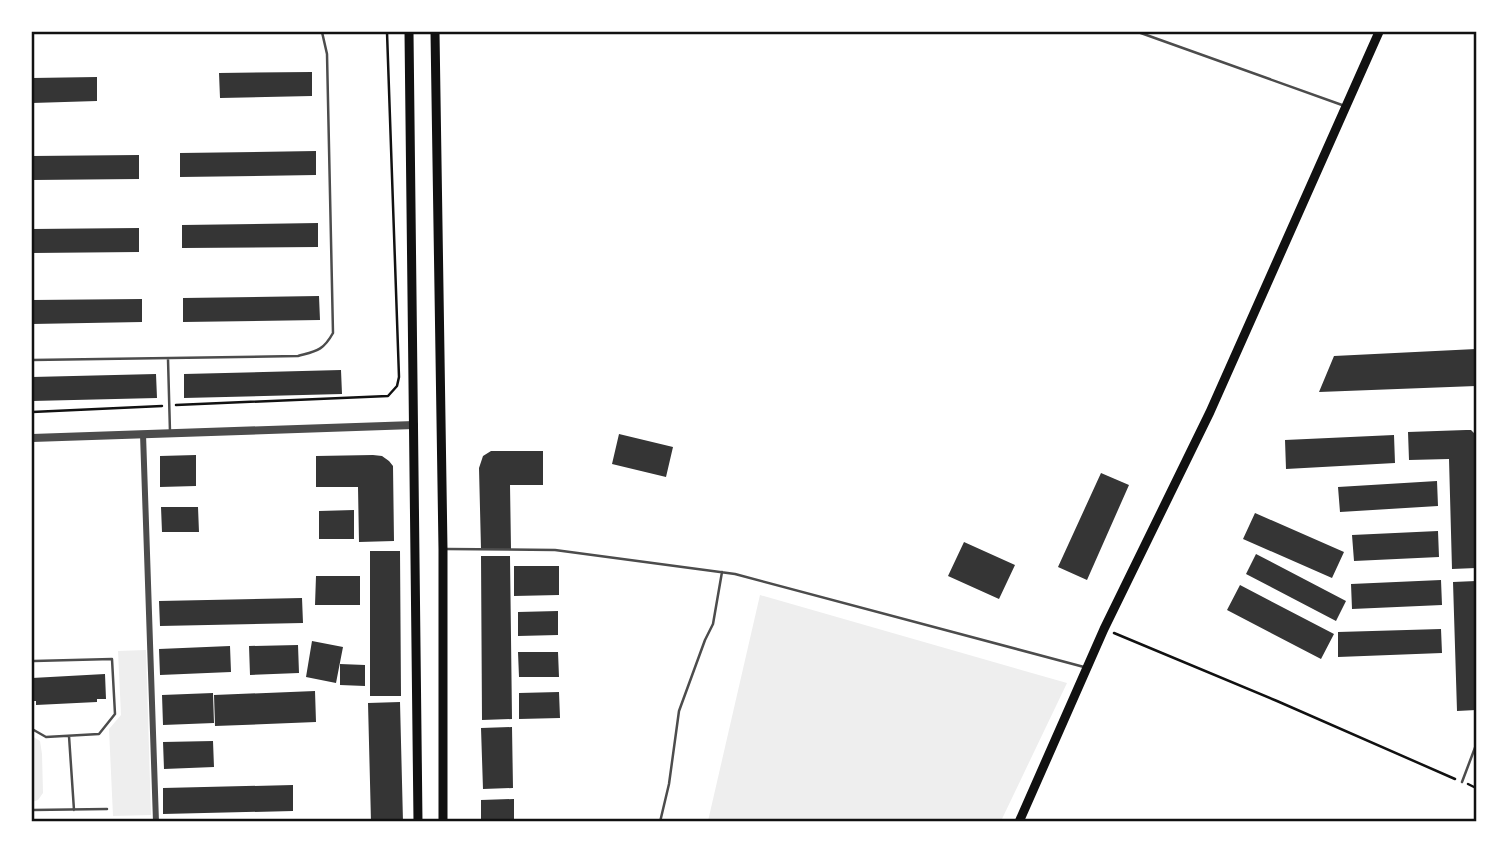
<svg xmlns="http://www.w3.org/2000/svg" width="1508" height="853" viewBox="0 0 1508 853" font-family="'Noto Sans',sans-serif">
<rect width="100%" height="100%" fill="#fff"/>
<!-- green -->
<path fill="#eee" d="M760,595l307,88 -66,138h-293z
M146,650l5,165 -38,1 -4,-87 12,-14 -3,-64z
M32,736l8,5 2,13 1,39 -5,7 -6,2z"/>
<!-- building -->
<path fill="#353535" d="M312,72v24l-92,2 -1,-25z
M97,77v24l-65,2v-25z
M316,151v24l-136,2v-24z
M139,155v24l-107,1v-24z
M318,223v24l-136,1v-23z
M139,228v24l-107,1v-24z
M319,296l1,24 -137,2v-24z
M142,299v23l-110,2v-24z
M1476,349v37l-157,6 15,-36z
M341,370l1,24 -158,4v-24z
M156,374l1,24 -125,3v-24z
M1466,430h5l5,5v133l-24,1 -3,-110 -40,1 -1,-28z
M619,434l54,13 -7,30 -54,-13z
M1394,435l1,28 -109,6 -1,-29z
M491,451h52v34h-33l1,64h-30l-2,-81 4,-12z
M196,455v31l-36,1v-31z
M373,455l9,1 7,5 4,5 1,75 -35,1 -1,-55h-42v-31z
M1101,473l28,12 -42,95 -29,-13z
M1437,481l1,25 -98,6 -2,-25z
M161,507h37l1,25h-37z
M354,510v29h-35v-28z
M1255,513l89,39 -12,26 -89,-39z
M1438,531l1,26 -85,4 -2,-26z
M964,542l51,23 -16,34 -51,-23z
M370,551h30l1,145h-31z
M1256,554l90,47 -10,20 -90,-47z
M481,556h29l2,163 -30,1z
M514,566h45v29l-45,1z
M316,576h44v29h-45z
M1441,580l1,25 -90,4 -1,-25z
M1476,581v129l-19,1 -4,-129z
M1240,585l94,49 -13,25 -94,-49z
M302,598l1,25 -143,3 -1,-25z
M558,611v24l-40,1v-24z
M1441,629l1,24 -104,4v-25z
M312,641l31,6 -7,36 -30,-6z
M298,645l1,28 -49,2 -1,-29z
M230,646l1,26 -71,3 -1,-26z
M518,652h40l1,25h-40z
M340,664l25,1v21l-25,-1z
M105,674l1,25h-9v3l-61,3v-4h-4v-23z
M315,691l1,31 -101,4 -1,-31z
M559,692l1,26 -41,1v-26z
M213,693l1,30 -51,2 -1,-30z
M400,702l3,120h-32l-3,-119z
M512,727l1,61 -30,1 -2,-61z
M213,741l1,26 -50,2 -1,-27z
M293,785v26l-130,3v-26z
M514,799v23h-33v-22z"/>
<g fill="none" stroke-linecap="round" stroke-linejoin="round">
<!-- path -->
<path stroke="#111" stroke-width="2.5" d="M176,405l212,-9 9,-10 2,-9 -12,-345
M32,412l130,-6
M1114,633l163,68 178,78
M1468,784l8,4"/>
<!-- service -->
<path stroke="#4c4c4c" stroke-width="2.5" d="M1138,32l204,73
M168,359l2,73
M32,360l266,-4c18,-5 25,-5 35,-23l-6,-279 -5,-22
M446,549l109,1 180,24 349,93
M32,729l14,8 53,-3 16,-20 -3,-55 -78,2
M69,736l5,74
M1462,782l14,-37
M32,810l75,-1
M660,822l9,-38 10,-73 26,-71 8,-16 9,-52"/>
<!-- minor -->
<path stroke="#4c4c4c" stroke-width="6" d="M143,434l13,388"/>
<!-- tertiary -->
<path stroke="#4c4c4c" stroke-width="8" d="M32,438l382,-13"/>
<!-- secondary -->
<path stroke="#111" stroke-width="9" d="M409,32l9,790
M435,32l8,517v273
M1019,822l85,-193 106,-217 169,-380"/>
</g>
<!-- border -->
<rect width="1508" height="853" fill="none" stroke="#ffffff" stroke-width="66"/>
<rect x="33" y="33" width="1442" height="787" fill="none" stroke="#111" stroke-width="2.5"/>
</svg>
